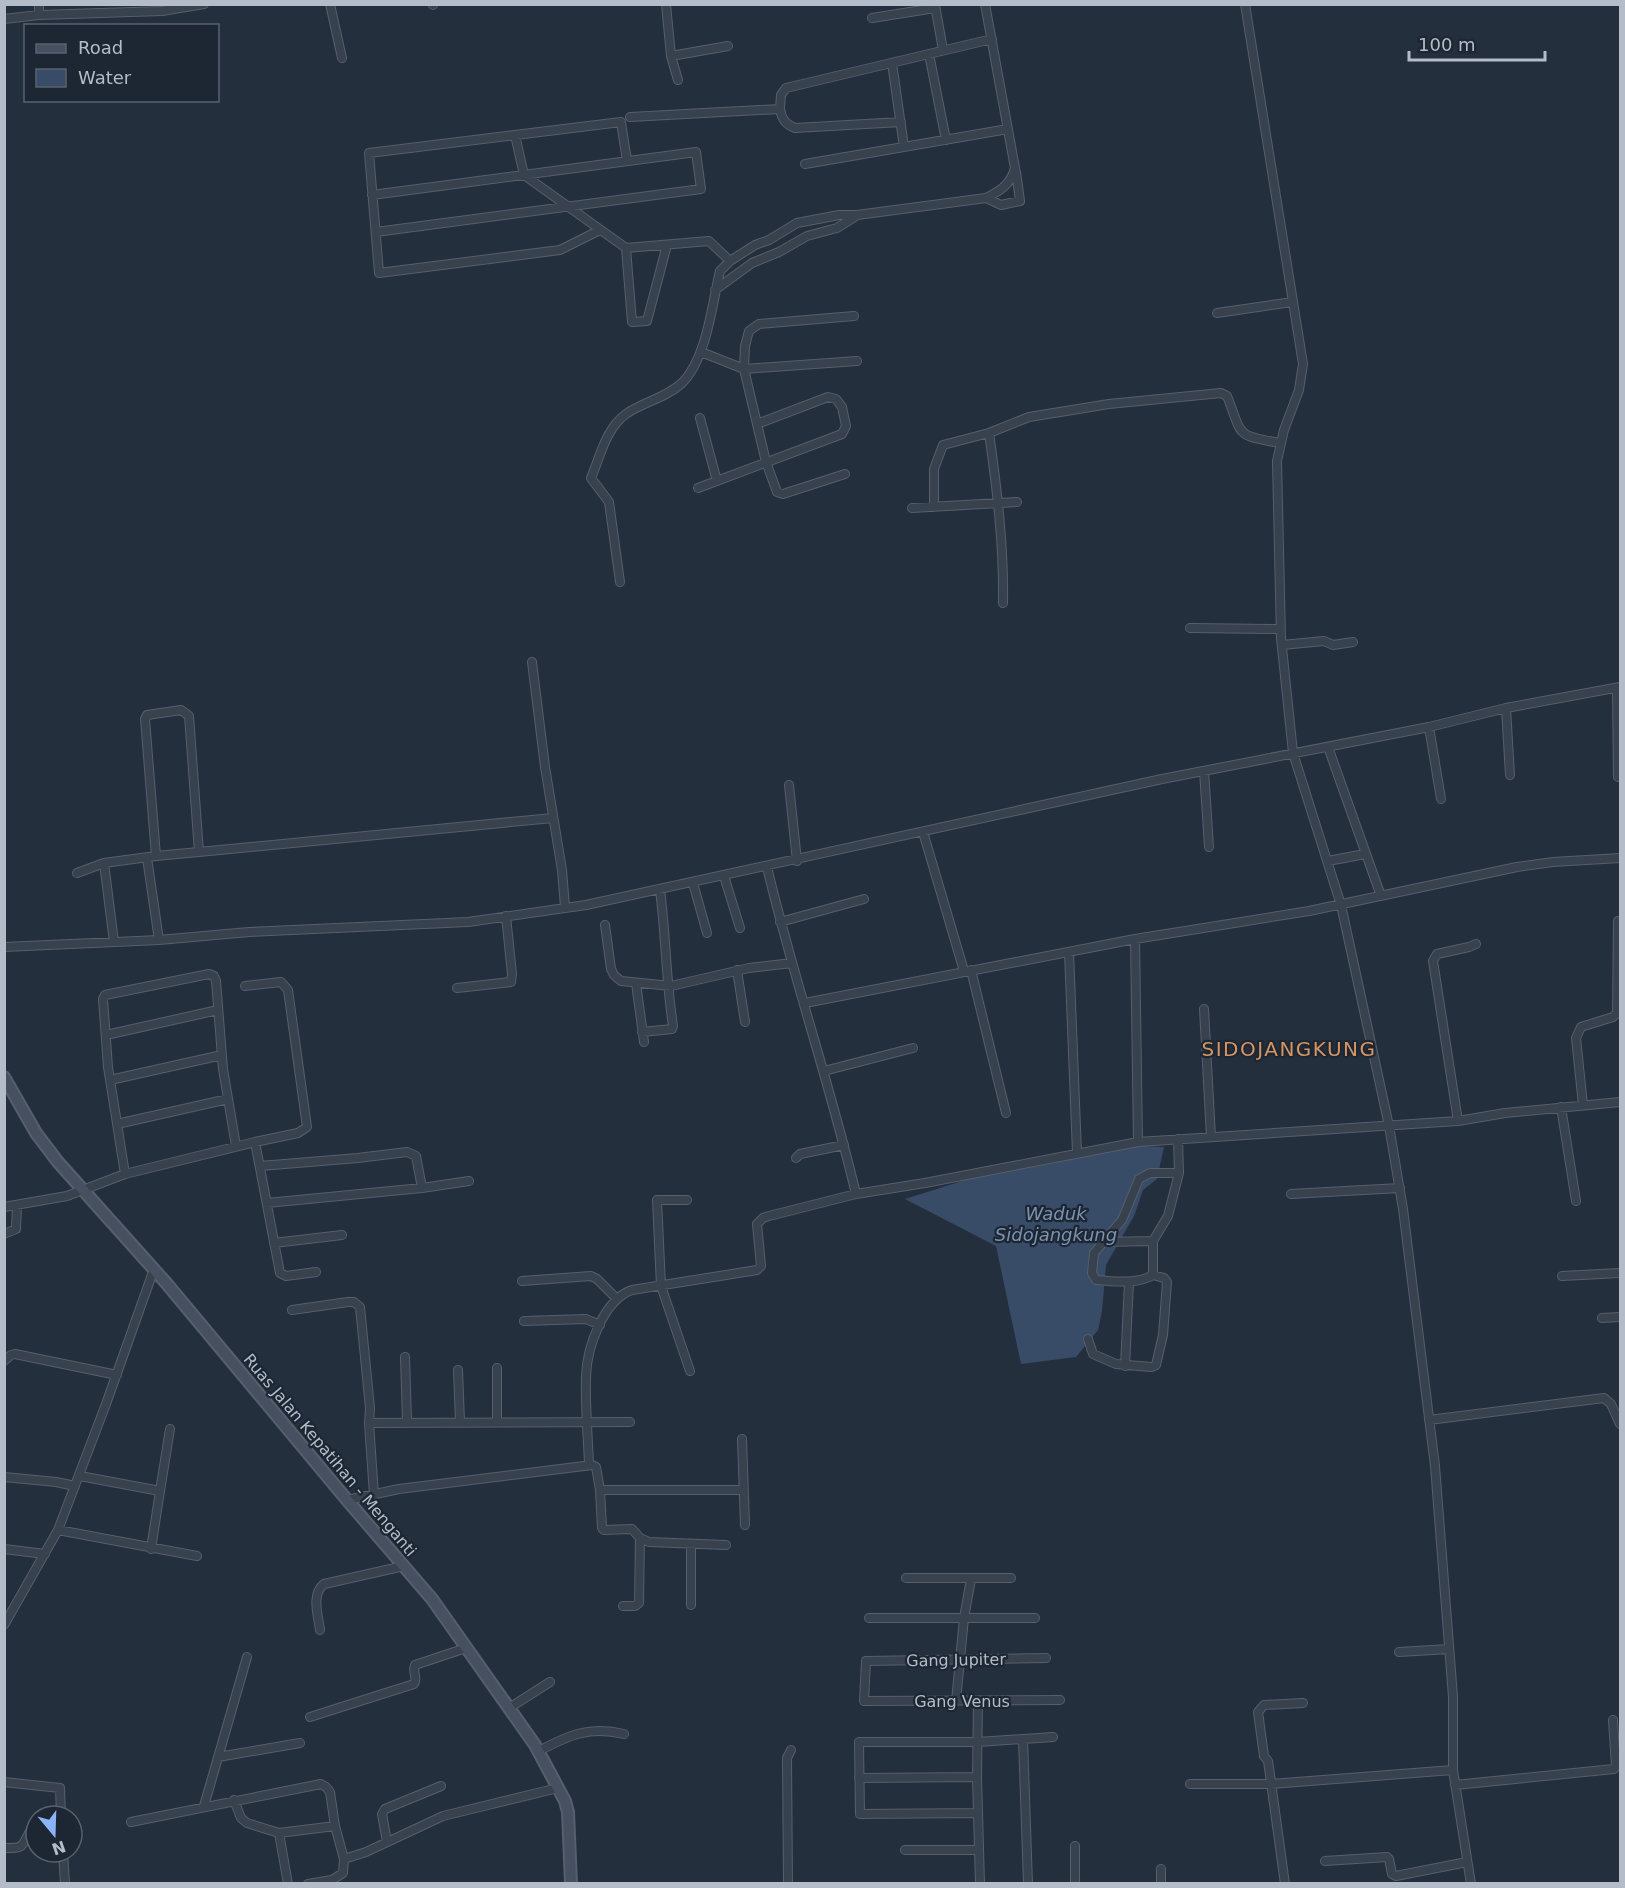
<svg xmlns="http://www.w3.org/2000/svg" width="1625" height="1888" viewBox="0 0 1625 1888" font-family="'DejaVu Sans',sans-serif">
<rect width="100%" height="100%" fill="#242f3e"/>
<!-- water -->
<path fill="#394c67" d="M1121,1145l43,2 -7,32 -14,11 -9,26 -28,49 -4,46 -4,19 -22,27 -55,7 -25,-118 -91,-47 89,-28z"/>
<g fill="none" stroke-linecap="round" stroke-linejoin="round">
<!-- minor casing -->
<g stroke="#565f6c" stroke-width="10">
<path id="minor" d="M39,4v11
M330,4l12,54
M433,4v1
M666,4l5,52 7,24
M1245,4l58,360 -4,26 -15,40 -7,31 4,177 12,115 48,152 48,221 14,83 32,257 18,231v73l18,114
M935,5l8,45
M872,18l63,-10
M4,19l35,-4 123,-4 42,-7
M929,54l17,86
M671,56l57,-10
M892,63l12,84
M780,109c2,10 5,15 15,19l106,-6
M630,117l150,-8 1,-14 5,-7 206,-49
M515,135l9,40 102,73 83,-7 21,20
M805,164l203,-35
M372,195l324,-43 5,37 -325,43
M986,198l15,7 19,-4 -4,-29
M600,230l-40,20 -181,23 -10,-120 252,-31 6,39
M626,248l6,74 15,-1 20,-76
M715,290l37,-27 27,-11 28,-16 30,-8 19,-12
M1217,313l75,-11
M701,352l43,17 113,-8
M700,418l17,63
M845,474l-62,20 -6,-2 -11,-30 -22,-93 1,-23 4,-15 10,-7 95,-8
M698,488l144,-54 4,-8 -4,-19 -6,-8 -8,-2 -71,27
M934,507v-38l9,-24 46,-12
M912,508l105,-6
M620,582l-11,-80 -18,-24c9,-21 15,-50 35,-64 17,-12 40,-16 56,-31 25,-25 30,-79 38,-112l10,-10 25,-16 14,-5 28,-17 42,-8h18l129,-17c14,-7 25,-14 29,-30l-30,-164
M1003,603c1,-57 -6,-114 -14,-170l40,-16 80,-13 112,-11 6,3c16,40 7,39 53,47
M1190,628l90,1
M1282,645l42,-4 9,4 20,-3
M532,662l13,105 17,103 3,37
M1617,688l1,89
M1506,708l114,-21
M1429,727l12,72
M1328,747l53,149
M1204,771l5,76
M789,785l8,76
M923,832l41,139
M156,856l43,-4
M147,858l12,82
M1328,861l37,-7
M104,863l52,-7 -11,-137 2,-4 34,-5 8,6 10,136 354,-34
M767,867c26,110 63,217 89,327
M77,873l27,-10 10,79
M724,876l16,52
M693,883l14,50
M780,922l84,-23
M605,925l6,44 3,6 7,6 50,5 78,-18 43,-5
M1135,939l3,203
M4,947l155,-7 90,-8 219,-10 118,-17 576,-126 267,-52 77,-19 4,67
M1069,952l8,201
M737,970l8,52
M971,970l35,143
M636,983l8,59
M245,986l36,-4 7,8 19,137 -9,6 -43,9
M457,988l54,-6 1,-8 -6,-58
M805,1003l330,-64 174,-28 208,-44 36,-5 67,-4
M1204,1009l7,128
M642,1032l30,-3 1,-3c-7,-45 -7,-90 -13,-136
M106,1035l112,-25
M824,1071l89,-23
M110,1080l112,-25
M1583,1105l-7,-67 5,-11 32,-10 4,-4 1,-92
M1561,1107l15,94
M1458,1121l-25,-160 4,-7 32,-7 7,-3
M117,1124l111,-25
M1178,1139l1,34h-29l-11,6 -17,41 -28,33 -2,20 4,7c18,1 40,5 57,-5v-34l15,-25 11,-43
M796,1158l4,-4 44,-9
M260,1166l98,-8 49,-6 9,4 6,32
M125,1174l-17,-107 -5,-68 2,-4 104,-21 5,2 2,5 7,88 13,77
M1291,1194l109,-6
M687,1200h-30l4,86 29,85
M267,1203l155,-15 47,-7
M4,1207l63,-11 58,-22 130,-32 25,131 6,3 30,-4
M4,1234l12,-5 1,-23
M1104,1242l49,-1
M274,1243l68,-8
M1562,1276l58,-3
M522,1281l69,-5 6,3 20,20
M292,1310l56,-8h6l6,5 10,101 -1,15 5,72
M1602,1318l18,-1
M524,1321l62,-2 14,6
M1088,1339l5,15 23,10 35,3 5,-2 7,-30 4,-53 -3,-4 -11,-3
M405,1357l2,65
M4,1361l7,-6 4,-1 102,21
M1125,1366l4,-84
M458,1370l2,52
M1429,1420l175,-22 7,6 9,20
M497,1422v-54
M369,1423l261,-1
M742,1439l3,86
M589,1465c-1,-29 -4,-59 -3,-89 1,-28 17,-76 46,-86l125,-20 4,-4 -4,-42 6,-6 6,-2 87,-22 69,-11 213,-41 320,-21 47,-8 115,-11
M80,1476l80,15 -9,58
M4,1477l52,5 19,4
M600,1490h143
M160,1491l10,-62
M347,1500l52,-11 193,-24 4,2 4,23 2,38 2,2 28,-1 8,9 9,4 77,3
M58,1530l139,26
M4,1549l41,5
M906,1578h105
M691,1605v-61
M623,1606h12l4,-3 1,-65
M869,1618h166
M4,1625l54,-95 48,-126 48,-135
M320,1630c-2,-15 -9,-36 4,-46l80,-18
M1399,1652l50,-3
M1046,1658l-180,3 -2,40 196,-1
M956,1701l8,-83 7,-39
M978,1701l-1,76 3,107
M509,1708l41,-26
M310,1717l104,-33c4,-5 -2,-13 1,-19l51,-17
M1023,1739l5,145
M539,1751c30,-16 50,-25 85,-17
M218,1757l82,-14
M859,1778l118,-1
M4,1782l56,6 1,28
M1190,1784h81l182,-14
M1455,1785l159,-16 2,-3 -3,-46
M234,1800l7,18 6,5 32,10 56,-7
M204,1806l43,-149
M978,1813l-118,1 -1,-72h119l75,-5
M131,1822l190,-38 5,3 4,5 5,34 9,33 -1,14 -11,7 -24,4
M279,1833l9,51
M387,1842l-5,-28 3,-5 56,-23
M4,1848c18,0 17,1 25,-15l7,-1
M905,1850h74
M63,1852l2,32
M344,1859l22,-7 77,-36 115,-28
M1325,1861l62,-4 2,2 3,15 4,2 71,-14
M1161,1869v15
M788,1884l-1,-126 4,-8
M1075,1884v-38
M1285,1884l-15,-109 -2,-14 -4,-5 -6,-44 6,-7 39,-2"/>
</g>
<!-- secondary casing -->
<g stroke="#565f6c" stroke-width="14">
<path id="secondary" d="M4,1077l32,56 22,29 109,122 180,216 85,99 103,146 30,56 3,11 3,72"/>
</g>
<!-- minor -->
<use href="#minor" stroke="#38414e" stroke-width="8"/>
<!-- secondary -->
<use href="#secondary" stroke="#465061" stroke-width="10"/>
</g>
<g text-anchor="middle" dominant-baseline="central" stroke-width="4.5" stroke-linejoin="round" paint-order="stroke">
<!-- street labels -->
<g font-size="16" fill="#b4bcc9" stroke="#1d2633">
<text transform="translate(330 1455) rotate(50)">Ruas Jalan Kepatihan - Menganti</text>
<text transform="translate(956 1660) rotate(-1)">Gang Jupiter</text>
<text x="962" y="1701">Gang Venus</text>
</g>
<!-- water labels -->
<g font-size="18" font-style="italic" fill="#7c92b1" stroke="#1d2633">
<text x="1056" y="1213">Waduk<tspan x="1056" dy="21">Sidojangkung</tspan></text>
</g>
<!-- quarter labels -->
<g font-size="20" letter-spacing="1.5" fill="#d59563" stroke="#1d2633">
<text x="1289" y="1049">SIDOJANGKUNG</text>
</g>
</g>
<!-- border -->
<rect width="1625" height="1888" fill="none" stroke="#b4bcc9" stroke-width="12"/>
<!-- legend -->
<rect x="24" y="24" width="195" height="78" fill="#1d2633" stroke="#59626f" stroke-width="1.5"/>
<rect x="36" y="44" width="30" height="9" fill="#465061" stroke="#59626f" stroke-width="1.5"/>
<text x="78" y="54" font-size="18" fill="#b4bcc9">Road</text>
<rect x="36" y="69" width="30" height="18" fill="#394c67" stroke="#59626f" stroke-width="1.5"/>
<text x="78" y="84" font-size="18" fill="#b4bcc9">Water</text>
<!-- north arrow -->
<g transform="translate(54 1834) rotate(161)"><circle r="28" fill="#1d2633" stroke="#59626f" stroke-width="1.5"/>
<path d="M0-4.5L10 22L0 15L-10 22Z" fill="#8ab4f8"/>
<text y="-9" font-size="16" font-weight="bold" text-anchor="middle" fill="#b4bcc9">N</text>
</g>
<!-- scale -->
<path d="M1409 51v9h136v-9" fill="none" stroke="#b4bcc9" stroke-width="3"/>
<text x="1418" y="51" font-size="18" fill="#b4bcc9" stroke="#1d2633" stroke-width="4.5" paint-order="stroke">100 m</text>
</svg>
